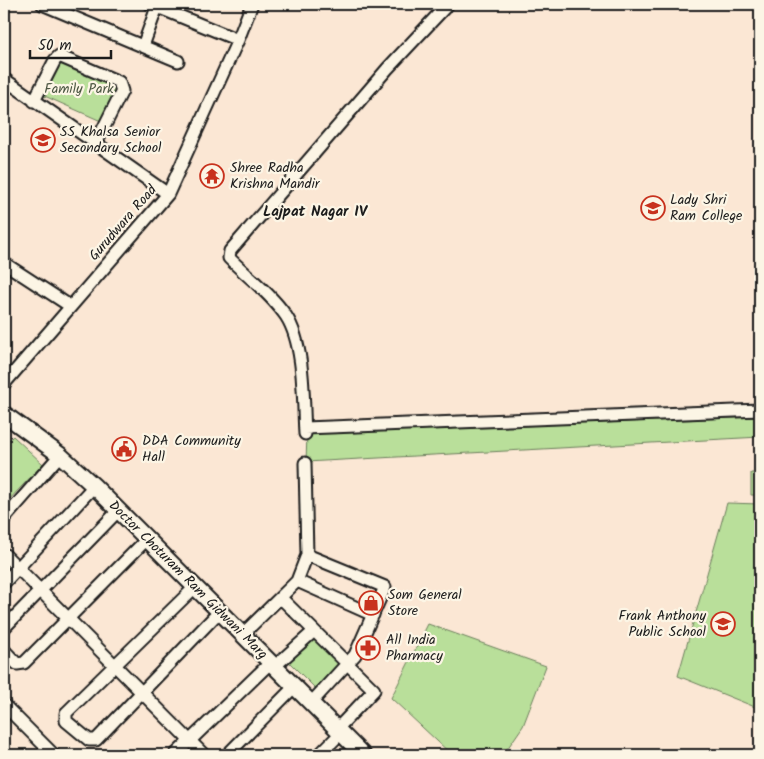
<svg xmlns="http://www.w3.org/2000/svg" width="764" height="759" viewBox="0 0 764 759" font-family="Kalam,sans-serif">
<rect width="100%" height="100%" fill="#fbe7d4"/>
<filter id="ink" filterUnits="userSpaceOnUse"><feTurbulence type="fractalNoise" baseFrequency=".02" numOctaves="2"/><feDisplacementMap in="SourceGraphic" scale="10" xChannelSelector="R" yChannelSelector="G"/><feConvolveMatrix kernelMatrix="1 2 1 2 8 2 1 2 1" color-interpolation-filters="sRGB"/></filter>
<g filter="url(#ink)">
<!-- green -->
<path fill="#b9df9a" stroke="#6a7e5b" d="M57,57l60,28 -16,36 -61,-27z
M760,417v20l-454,25 1,-28z
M13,436l30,28 -39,41v-60z
M751,473h9v22h-9z
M727,503l33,1v205l-82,-33z
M428,624l118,42 -23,60 -20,29h-51l-61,-57z
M313,638l27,27 -24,24 -27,-27z"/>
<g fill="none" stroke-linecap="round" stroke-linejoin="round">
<!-- minor casing -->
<g stroke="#1c1c1c" stroke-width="15">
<path id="minor" d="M42,4l136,57
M150,4l88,36
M143,46l14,-39
M4,79l164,115
M34,101l21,-41 4,-4 60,26 3,9 -26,52
M4,263l66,43
M4,384l164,-190 70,-154 14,-36
M305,428l455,-18
M305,434c-2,-34 0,-89 -19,-118 -15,-22 -38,-39 -57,-58l1,-7 158,-183 60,-64
M4,519l56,-64
M4,554l200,201
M307,555l78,32 -30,68 -44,48
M297,581l76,34
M4,583l90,-97
M194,588l-128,125v8l23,19h7l123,-128
M281,598l93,92 -37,39
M4,628l114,-117
M242,635l55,-54 10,-26 -2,-92
M4,650l13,14 7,-1 122,-123
M274,667l40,-36
M4,705l50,50
M175,755l95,-92
M227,755l67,-68
M319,755l22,-22"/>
</g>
<!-- tertiary casing -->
<g stroke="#1c1c1c" stroke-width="19">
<path id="tertiary" d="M4,414l56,41 34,31 269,269"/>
</g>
<!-- minor -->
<use href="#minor" stroke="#fcf5e5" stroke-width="11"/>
<!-- tertiary -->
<use href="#tertiary" stroke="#fcf5e5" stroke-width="15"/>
</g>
</g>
<!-- icons -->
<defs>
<g id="school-ring" transform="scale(1.25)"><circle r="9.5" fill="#fcf5e5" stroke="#c8321e" stroke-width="1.5"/><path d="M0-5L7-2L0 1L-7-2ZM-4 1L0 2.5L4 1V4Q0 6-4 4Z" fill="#c8321e"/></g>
<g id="temple-ring" transform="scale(1.25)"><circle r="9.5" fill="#fcf5e5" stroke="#c8321e" stroke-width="1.5"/><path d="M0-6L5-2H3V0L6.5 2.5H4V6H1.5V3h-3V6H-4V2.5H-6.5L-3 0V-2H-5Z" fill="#c8321e"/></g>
<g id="university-ring" transform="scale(1.25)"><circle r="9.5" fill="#fcf5e5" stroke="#c8321e" stroke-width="1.5"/><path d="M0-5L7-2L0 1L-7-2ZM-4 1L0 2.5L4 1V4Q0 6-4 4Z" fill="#c8321e"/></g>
<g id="civic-ring" transform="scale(1.25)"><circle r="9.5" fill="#fcf5e5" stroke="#c8321e" stroke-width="1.5"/><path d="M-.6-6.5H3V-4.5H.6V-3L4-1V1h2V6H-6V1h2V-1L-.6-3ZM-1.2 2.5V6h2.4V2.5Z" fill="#c8321e"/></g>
<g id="shop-ring" transform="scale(1.25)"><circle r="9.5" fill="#fcf5e5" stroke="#c8321e" stroke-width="1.5"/><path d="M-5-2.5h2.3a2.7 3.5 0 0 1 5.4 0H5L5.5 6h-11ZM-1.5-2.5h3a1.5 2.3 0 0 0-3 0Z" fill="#c8321e"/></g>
<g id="pharmacy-ring" transform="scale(1.25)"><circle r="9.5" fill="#fcf5e5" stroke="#c8321e" stroke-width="1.5"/><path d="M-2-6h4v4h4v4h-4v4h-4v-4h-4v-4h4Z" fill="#c8321e"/></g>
</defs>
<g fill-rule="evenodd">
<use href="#school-ring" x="43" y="140"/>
<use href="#temple-ring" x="212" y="176"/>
<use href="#university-ring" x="653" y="208"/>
<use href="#civic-ring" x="124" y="449"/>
<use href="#shop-ring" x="371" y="603"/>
<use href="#school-ring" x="723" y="624"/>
<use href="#pharmacy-ring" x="368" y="648"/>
</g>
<g text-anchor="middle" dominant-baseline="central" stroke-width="4.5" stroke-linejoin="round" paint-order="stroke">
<!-- park labels -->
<g font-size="14" fill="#4b5642" stroke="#fcf5e5">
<text x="79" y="89">Family Park</text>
</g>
<!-- poi labels -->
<g font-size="14" fill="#1c1c1c" stroke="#fcf5e5" text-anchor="start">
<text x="60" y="132">SS Khalsa Senior<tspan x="60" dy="16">Secondary School</tspan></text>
<text x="230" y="168">Shree Radha<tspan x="230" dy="16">Krishna Mandir</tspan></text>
<text x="670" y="200">Lady Shri<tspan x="670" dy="16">Ram College</tspan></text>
<text x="142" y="441">DDA Community<tspan x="142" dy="16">Hall</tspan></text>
<text x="388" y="595">Som General<tspan x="388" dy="16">Store</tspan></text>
<text x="706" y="616" text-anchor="end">Frank Anthony<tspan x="706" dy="16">Public School</tspan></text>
<text x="386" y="640">All India<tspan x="386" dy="16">Pharmacy</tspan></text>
</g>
<!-- street labels -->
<g font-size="14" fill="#1c1c1c" stroke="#fcf5e5">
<text transform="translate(123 223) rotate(-49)">Gurudwara Road</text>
<text transform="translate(188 580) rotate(45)">Doctor Choturam Ram Gidwani Marg</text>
</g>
<!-- neighbourhood labels -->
<g font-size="15" font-weight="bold" fill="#1c1c1c" stroke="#fcf5e5">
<text x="315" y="212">Lajpat Nagar IV</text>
</g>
</g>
<!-- margin -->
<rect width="764" height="759" fill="none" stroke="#fcf5e5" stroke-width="20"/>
<rect x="10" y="10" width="744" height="739" fill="none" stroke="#1c1c1c" stroke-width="2" filter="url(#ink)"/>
<!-- scale -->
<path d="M30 50v8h81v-8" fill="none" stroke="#1c1c1c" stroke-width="2.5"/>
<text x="38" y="50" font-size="15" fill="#1c1c1c" stroke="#fcf5e5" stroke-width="4" paint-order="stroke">50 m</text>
</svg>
